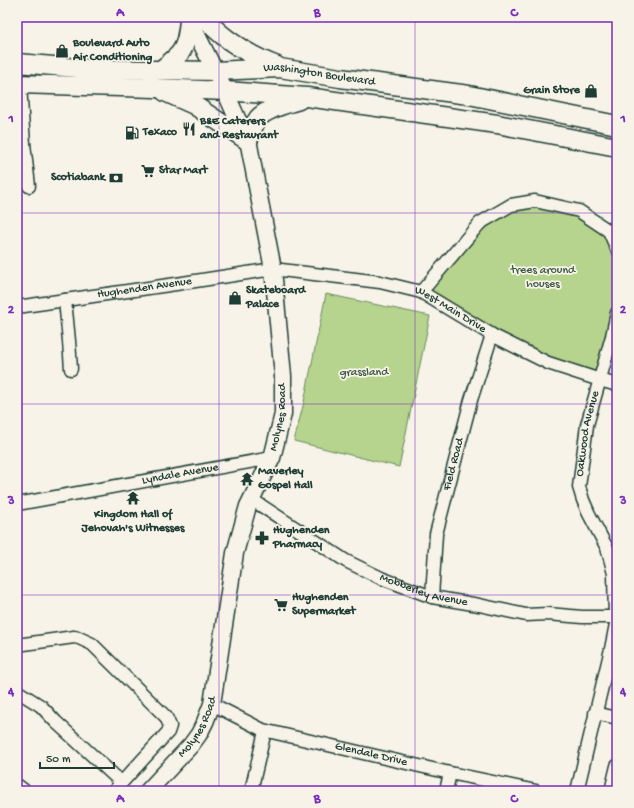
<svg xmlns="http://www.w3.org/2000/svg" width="634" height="808" viewBox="0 0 634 808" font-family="'Gochi Hand',sans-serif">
<rect width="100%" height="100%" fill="#f7f3e8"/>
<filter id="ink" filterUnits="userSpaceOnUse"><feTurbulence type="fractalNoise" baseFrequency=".025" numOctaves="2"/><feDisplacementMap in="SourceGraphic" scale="8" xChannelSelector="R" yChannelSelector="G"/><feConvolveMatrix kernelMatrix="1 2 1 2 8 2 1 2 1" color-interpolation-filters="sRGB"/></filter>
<g filter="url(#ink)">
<!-- green -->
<path fill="#b6d48d" stroke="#6a8860" d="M535,201l44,10 30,20 8,18v64l-20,65 -49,-15 -127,-71 59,-69z
M326,294l104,22 -31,151 -105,-26 10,-39z"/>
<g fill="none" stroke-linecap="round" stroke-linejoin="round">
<!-- minor casing -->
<g stroke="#1f3d34" stroke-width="15">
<g id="minor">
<path d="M24,144l5,42"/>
<path d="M17,145l7,-1 -4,-59"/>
<path d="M421,292l59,-69 31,-18 24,-4 44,10 30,20 8,18"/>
<path d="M65,300l4,41 2,28"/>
<path id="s1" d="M17,307l159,-23 97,-15 107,13 41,10 71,43 56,28 52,17 17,5"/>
<path id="s2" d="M251,499l95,62 35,17 51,19 47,8 47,10 22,-1 34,3h35"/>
<path id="s3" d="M17,504l255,-46"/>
<path id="s4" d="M432,597l4,-63 35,-134 21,-65"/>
<path d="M17,645l57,-8 5,1 13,6 74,73 4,9 -2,6 -54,59"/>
<path d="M17,691l24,15 15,16 65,60"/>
<path id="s5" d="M212,704l51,26 187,43 86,18"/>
<path d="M595,713l22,5"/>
<path d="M17,785l8,6"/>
<path d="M251,791l14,-60"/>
<path d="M446,791l4,-18"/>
<path id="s6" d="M577,791l34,-142 5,-25 -1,-7 -1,-43 -3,-12 -4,-14 -18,-34 -6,-14 -4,-13 8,-62 25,-89 5,-23"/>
<path d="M611,791l6,-25"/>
</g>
</g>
<!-- major casing -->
<g stroke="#1f3d34" stroke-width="19">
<g id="major">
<path id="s7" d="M148,791l43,-46 8,-11 6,-12 7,-18 23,-151 13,-47 24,-48 11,-44v-38l-10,-107 -24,-124 -24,-54 -37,-74"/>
</g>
</g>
<!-- highway casing -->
<g stroke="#1f3d34" stroke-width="21">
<g id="highway">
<path d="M204,17c19,23 45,38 73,49"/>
<path id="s8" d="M17,63l73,6 125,2 65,-3 60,10 129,17 148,30"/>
<path d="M161,70c7,-6 14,-11 19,-17 7,-9 8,-22 9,-33"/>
<path d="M17,84l138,4 70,3 82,6 190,27 120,23"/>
<path d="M165,92l29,13 54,36c3,-7 5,-15 9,-21 7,-11 30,-16 42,-20"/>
</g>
</g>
<!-- minor -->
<use href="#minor" stroke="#f7f3e8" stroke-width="12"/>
<!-- major -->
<use href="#major" stroke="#f7f3e8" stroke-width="16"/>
<!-- highway -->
<use href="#highway" stroke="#f7f3e8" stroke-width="18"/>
</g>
</g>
<!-- grid -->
<path fill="none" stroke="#7b2cbf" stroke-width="1" stroke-opacity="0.55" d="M219,17v774M415,17v774M17,213h600M17,404h600M17,595h600"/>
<!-- icons -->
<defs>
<g id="shop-bare" transform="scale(1.08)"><path d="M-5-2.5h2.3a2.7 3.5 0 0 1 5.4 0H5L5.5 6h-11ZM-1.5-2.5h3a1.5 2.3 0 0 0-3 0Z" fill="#1f3d34" stroke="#f7f3e8" stroke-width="2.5" paint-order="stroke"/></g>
<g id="restaurant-bare" transform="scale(1.08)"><path d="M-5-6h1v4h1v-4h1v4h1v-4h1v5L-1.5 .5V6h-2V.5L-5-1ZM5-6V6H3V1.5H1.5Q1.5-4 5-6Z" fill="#1f3d34" stroke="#f7f3e8" stroke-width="2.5" paint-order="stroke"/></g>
<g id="fuel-bare" transform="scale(1.08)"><path d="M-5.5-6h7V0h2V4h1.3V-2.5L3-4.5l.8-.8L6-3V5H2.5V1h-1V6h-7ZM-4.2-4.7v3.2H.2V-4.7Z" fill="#1f3d34" stroke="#f7f3e8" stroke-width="2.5" paint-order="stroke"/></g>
<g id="supermarket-bare" transform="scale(1.08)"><path d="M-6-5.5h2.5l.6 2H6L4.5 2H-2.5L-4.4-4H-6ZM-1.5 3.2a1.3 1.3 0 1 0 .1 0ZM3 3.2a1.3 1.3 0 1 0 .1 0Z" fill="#1f3d34" stroke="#f7f3e8" stroke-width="2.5" paint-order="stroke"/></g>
<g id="bank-bare" transform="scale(1.08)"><path d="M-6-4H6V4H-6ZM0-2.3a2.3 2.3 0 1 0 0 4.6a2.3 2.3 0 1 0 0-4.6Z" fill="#1f3d34" stroke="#f7f3e8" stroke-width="2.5" paint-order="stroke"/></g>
<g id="temple-bare" transform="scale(1.08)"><path d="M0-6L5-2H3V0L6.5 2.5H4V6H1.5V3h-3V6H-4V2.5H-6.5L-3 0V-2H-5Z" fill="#1f3d34" stroke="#f7f3e8" stroke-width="2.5" paint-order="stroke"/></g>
<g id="pharmacy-bare" transform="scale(1.08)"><path d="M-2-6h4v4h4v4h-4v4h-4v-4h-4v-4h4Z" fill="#1f3d34" stroke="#f7f3e8" stroke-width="2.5" paint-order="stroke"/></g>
</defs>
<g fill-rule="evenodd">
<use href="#shop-bare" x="62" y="51"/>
<use href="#shop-bare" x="591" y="91"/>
<use href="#restaurant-bare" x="189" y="129"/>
<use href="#fuel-bare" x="132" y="133"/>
<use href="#supermarket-bare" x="148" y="171"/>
<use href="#bank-bare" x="116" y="178"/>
<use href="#shop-bare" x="235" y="298"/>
<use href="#temple-bare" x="247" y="479"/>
<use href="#temple-bare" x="133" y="498"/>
<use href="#pharmacy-bare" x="262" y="538"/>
<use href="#supermarket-bare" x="281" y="605"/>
</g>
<g text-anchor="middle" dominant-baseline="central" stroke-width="3.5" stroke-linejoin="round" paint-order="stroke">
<!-- poi labels -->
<g font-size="12" font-weight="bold" fill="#1f3d34" stroke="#f7f3e8" text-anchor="start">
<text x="73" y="44">Boulevard Auto<tspan x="73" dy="14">Air Conditioning</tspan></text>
<text x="580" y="91" text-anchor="end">Grain Store</text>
<text x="200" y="122">B&amp;E Caterers<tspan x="200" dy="14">and Restaurant</tspan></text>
<text x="143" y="133">Texaco</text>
<text x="159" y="171">Star Mart</text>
<text x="105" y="178" text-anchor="end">Scotiabank</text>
<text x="246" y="291">Skateboard<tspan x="246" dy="14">Palace</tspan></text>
<text x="258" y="472">Maverley<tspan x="258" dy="14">Gospel Hall</tspan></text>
<text x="133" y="515" text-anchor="middle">Kingdom Hall of<tspan x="133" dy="14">Jehovah's Witnesses</tspan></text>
<text x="273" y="531">Hughenden<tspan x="273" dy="14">Pharmacy</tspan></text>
<text x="292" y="598">Hughenden<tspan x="292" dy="14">Supermarket</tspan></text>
</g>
<!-- street labels -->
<g font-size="12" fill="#1f3d34" stroke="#f7f3e8">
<text stroke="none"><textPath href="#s8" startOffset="303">Washington Boulevard</textPath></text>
<text stroke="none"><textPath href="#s1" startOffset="129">Hughenden Avenue</textPath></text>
<text stroke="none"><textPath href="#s1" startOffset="443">West Main Drive</textPath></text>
<text stroke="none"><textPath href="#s7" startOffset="406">Molynes Road</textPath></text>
<text stroke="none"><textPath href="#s6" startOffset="370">Oakwood Avenue</textPath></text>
<text stroke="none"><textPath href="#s4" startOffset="135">Field Road</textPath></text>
<text stroke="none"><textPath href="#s3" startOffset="166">Lyndale Avenue</textPath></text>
<text stroke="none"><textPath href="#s2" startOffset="197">Mobberley Avenue</textPath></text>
<text stroke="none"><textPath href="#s7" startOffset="82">Molynes Road</textPath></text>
<text stroke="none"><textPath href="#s5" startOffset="168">Glendale Drive</textPath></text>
</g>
<!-- park labels -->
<g font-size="12" fill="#3d5b46" stroke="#f7f3e8">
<text x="543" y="271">trees around<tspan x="543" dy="14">houses</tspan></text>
<text x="364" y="373">grassland</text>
</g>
</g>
<!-- margin -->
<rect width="634" height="808" fill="none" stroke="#f7f3e8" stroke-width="44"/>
<!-- scale -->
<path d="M40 762v6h74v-6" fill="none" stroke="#1f3d34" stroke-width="2"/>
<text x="46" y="762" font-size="12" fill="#1f3d34" stroke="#f7f3e8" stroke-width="3" paint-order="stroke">50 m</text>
<rect x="22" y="22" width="590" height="764" fill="none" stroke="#7b2cbf" stroke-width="1.5"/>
<g font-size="13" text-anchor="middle" font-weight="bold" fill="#7b2cbf">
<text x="120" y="16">A</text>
<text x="317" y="16">B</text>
<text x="514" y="16">C</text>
<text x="11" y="122">1</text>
<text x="623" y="122">1</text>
<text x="11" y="313">2</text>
<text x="623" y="313">2</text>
<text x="11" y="504">3</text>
<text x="623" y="504">3</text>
<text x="11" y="695">4</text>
<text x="623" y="695">4</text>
<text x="120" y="802">A</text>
<text x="317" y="802">B</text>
<text x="514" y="802">C</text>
</g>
</svg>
